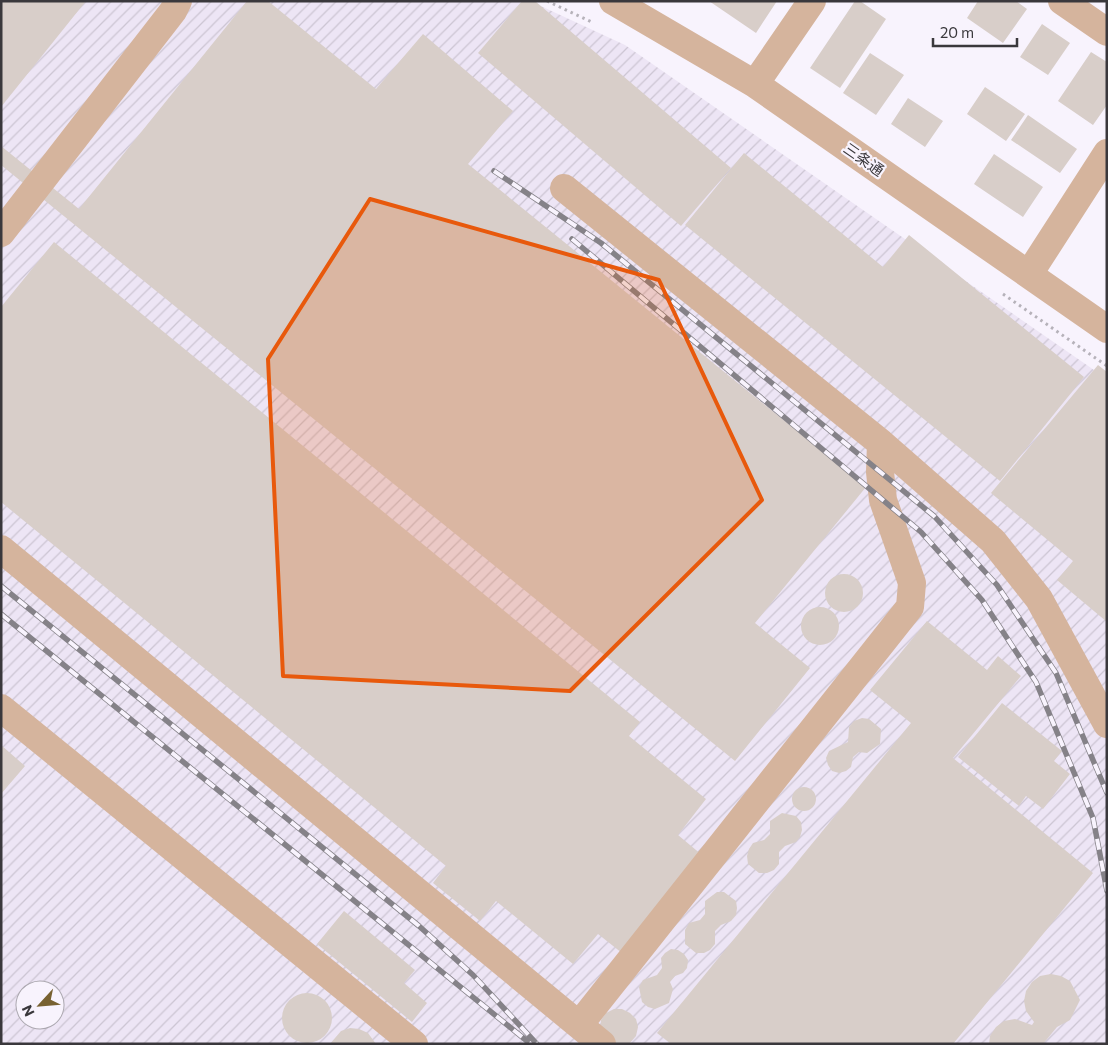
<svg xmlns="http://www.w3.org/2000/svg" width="1108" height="1045" viewBox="0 0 1108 1045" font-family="Commissioner,'Noto Sans JP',sans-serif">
<defs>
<pattern id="industrial-furrows" width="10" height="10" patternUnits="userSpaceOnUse" patternTransform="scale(1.25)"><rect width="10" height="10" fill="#ede5f5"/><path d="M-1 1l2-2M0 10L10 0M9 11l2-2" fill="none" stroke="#ccc5d3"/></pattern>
</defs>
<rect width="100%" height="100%" fill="#f8f3fd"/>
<!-- industrial -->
<path fill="url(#industrial-furrows)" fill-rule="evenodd" d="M1,1h529l95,44 482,334v665h-1106zM25,990h30v30h-30z"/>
<!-- building -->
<path fill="#d8cec9" d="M1,1h85l-85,106z
M247,1h21l108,88 47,-55 90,77 -45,53 398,323 -111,136 55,45 -75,93 -734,-596v-19l78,63z
M522,1h13l196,167 -50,58 -203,-173z
M709,1h68l-21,32z
M855,1h5l26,18 -46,69 -30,-20z
M978,1h38l11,8 -24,34 -36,-25z
M1042,24l28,19 -22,32 -28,-18z
M1091,52l16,10v43l-14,20 -35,-24z
M870,53l34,22 -28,40 -33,-22z
M985,87l40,27 -19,27 -39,-27z
M908,98l35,23 -18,26 -34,-23z
M1028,115l49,34 -17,24 -49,-33z
M744,153l139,114 26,-32 175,142 -84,104 -315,-256z
M994,154l49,33 -20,30 -49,-33z
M54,242l586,480 -11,14 77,63 -28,36 24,20 -80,98 -24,-19 -25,30 -77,-63 -16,20 -47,-38 13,-17 -445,-364v-195z
M1098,365l9,7v250l-50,-42 16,-19 -82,-68z
M825 593a19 19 0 1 1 38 0a19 19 0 1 1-38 0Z
M801 626a19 19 0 1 1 38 0a19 19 0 1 1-38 0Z
M927,621l60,49 11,-14 23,20 -68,82 140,115 -140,171h-282l-14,-11 254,-310 -41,-33z
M1002,703l60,48 -8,10 16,13 -27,35 -17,-13 -7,10 -61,-49z
M862,718l7,1 12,10 -1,15 -13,9 -8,-1 -6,5 -2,10 -5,4 -7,2 -7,-2 -4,-6 -2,-7 3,-7 19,-9 1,-15 5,-6z
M1,745l24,21 -24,28z
M792 799a12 12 0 1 1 24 0a12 12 0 1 1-24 0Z
M782,813l14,3 5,6 1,8 -2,7 -4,5 -11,4 -6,6v12l-5,6 -7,3h-8l-11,-9 -1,-8 2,-7 4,-6 11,-3 6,-6v-13z
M717,892h7l12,9 1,7 -1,7 -5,6 -10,4 -6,6v13l-5,6 -6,3h-8l-11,-9v-14l4,-7 11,-3 5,-6v-13z
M344,911l71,59 -11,13 23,20 -15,19 -95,-78z
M671,949l7,1 6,4 4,6 -1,8 -4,5 -8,3 -5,6 3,7 -4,14 -14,6 -7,-2 -6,-5 -3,-15 4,-7 14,-5 5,-7 -1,-10 4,-5z
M1051,974l10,2 9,5 10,19 -10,20 -13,7 -14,17h-54l1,-8 6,-9 8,-6 11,-2 17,6 2,-3 -8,-11 -2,-10 2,-10 6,-9 8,-6z
M282 1018a25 25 0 1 1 50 0a25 25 0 1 1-50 0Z
M614,1009h8l8,4 6,6 2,8 -2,9 -7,8h-21l-8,-15 1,-9 5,-7z
M350,1028l9,1 9,4 8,11h-46l11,-13z"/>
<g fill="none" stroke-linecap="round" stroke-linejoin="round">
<!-- path -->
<path stroke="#b6b2ba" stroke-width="3" stroke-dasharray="2.5 4" stroke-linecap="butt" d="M547,1l47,22
M1003,294l104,72"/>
<!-- minor -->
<path stroke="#d5b49d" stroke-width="28" d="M613,1l142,83 352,245
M1062,1l45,31
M755,84l57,-83
M564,188l317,255 112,98 46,58 68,125
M1,233l172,-222 5,-10
M1029,274l78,-121
M1,549l601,495
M1,708l413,336
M579,1025l331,-418 2,-24 -29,-83 -3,-28 1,-29"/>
<!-- rail casing -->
<g stroke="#858288" stroke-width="5.5">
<path id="rail" d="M494,171l107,72 333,273 63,69 59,88 51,120
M572,239l349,293 61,68 54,82 57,136 14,73
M1,586l418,340 54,49 64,69
M1,614l526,427"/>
</g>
<!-- rail -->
<use href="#rail" stroke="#f8f3fd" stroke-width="4" stroke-dasharray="11" stroke-linecap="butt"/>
</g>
<!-- marked area -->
<path fill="#e8590c" fill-opacity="0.2" stroke="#e8590c" stroke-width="4" stroke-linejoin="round" d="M370,199l289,81 103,220 -192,191 -287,-15 -15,-317z"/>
<g text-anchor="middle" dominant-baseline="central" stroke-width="4.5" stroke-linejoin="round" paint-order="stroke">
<!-- street labels -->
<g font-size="15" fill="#3a383c" stroke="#f8f3fd">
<text transform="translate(864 159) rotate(35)">三条通</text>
</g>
</g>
<!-- border -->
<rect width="1108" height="1045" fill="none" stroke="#3a383c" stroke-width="5"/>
<!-- north arrow -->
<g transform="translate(40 1005) rotate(244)"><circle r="24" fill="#f8f3fd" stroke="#aca8b0"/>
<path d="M0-4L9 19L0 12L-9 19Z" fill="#786131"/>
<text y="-8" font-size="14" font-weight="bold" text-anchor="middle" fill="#3a383c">N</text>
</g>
<!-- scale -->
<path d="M933 38v8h84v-8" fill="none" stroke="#3a383c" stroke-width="2.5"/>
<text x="940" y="38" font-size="15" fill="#3a383c" stroke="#f8f3fd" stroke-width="4" paint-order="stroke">20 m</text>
</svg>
